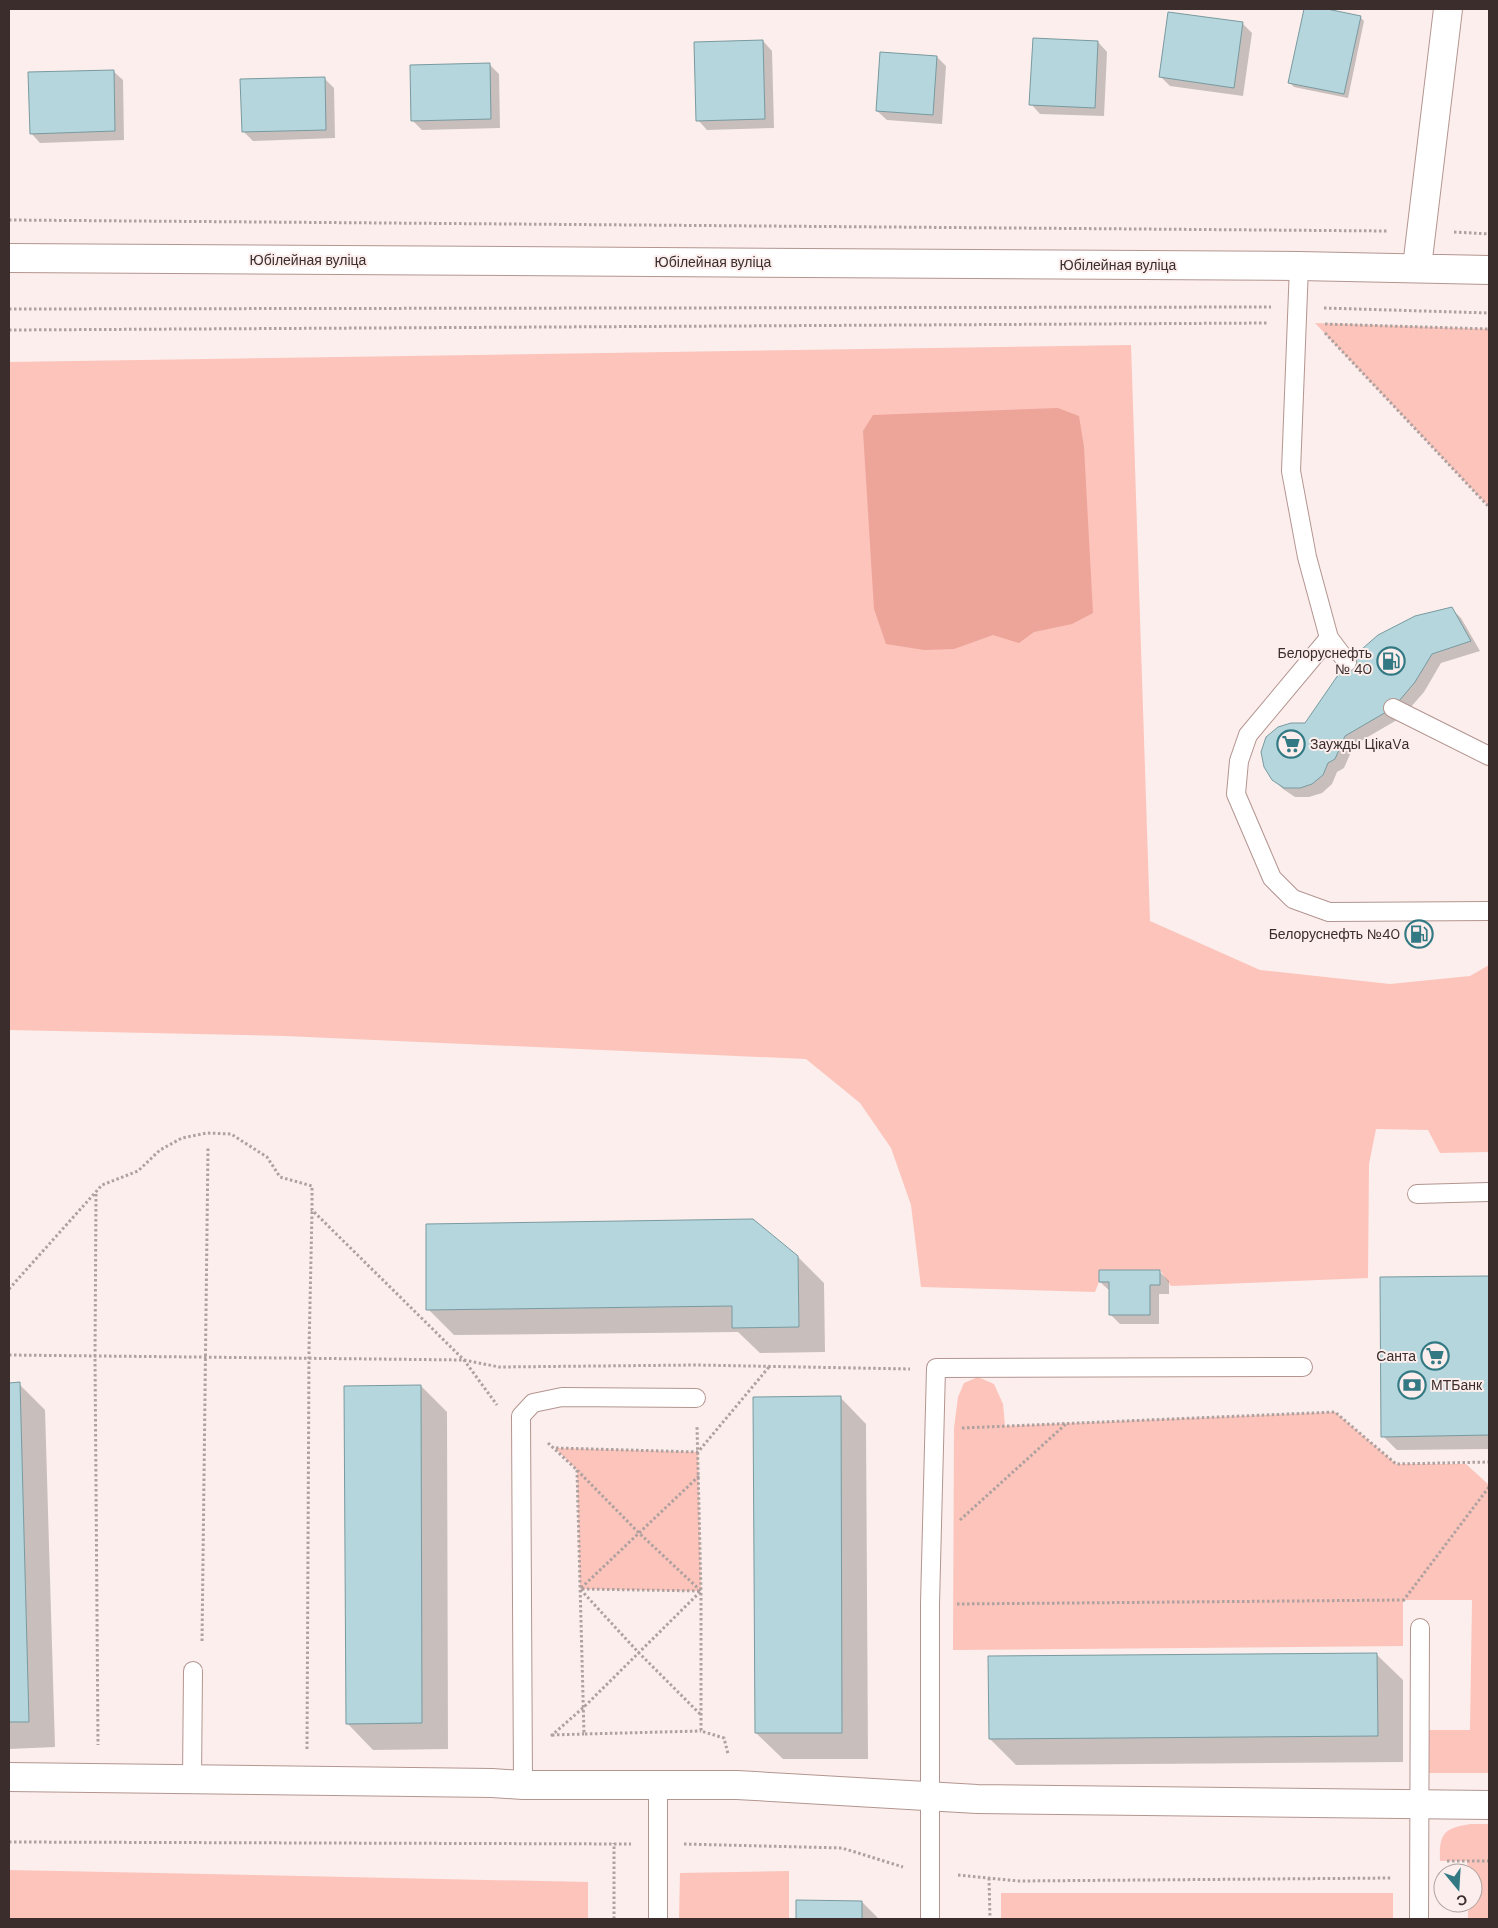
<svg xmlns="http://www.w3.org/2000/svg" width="1498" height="1928" viewBox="0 0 1498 1928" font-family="'DM Sans',sans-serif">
<rect width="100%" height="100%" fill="#fbeeec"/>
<!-- green -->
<path fill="#fcc4bb" d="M1315,323l174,6v178z
M1131,345l19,576 110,49 130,14 80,-8 19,-11v187l-49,1 -12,-23 -52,-1 -7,35 -1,114 -197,8 -11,-16h-60l-1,12 -4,10 -174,-5 -10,-82 -20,-57 -31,-45 -54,-44 -521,-23 -276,-6v-668z
M978,1377l16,7 9,20 2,22 330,-14 61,52h70l23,21v288h-70v-43h51l2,-130h-69v46l-450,4 1,-222 4,-31 6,-14z
M555,1448l143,4 3,139 -121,-2 -3,-119z
M1471,1824h18v95h-21v-16h5v-30h-5l-1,-12h-27c-1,-28 4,-33 31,-37z
M9,1870l579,12v37h-579z
M789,1871v48h-110l1,-46z
M1001,1893h392v26h-392z"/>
<!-- water -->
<path fill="#eda499" d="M1058,408l21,8 5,31 9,166 -21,11 -38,8 -15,11 -26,-8 -39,14 -30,1 -38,-6 -12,-35 -11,-178 10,-16z"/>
<!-- shadow -->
<path fill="#0003" d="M1305,9h16l39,8 4,4 -16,77 -54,-11 -4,-4z
M1242,23l10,10 -9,63 -73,-10 -9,-9z
M1034,39l64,3 9,10 -3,64 -64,-2 -9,-10z
M763,41l9,10 2,77 -67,2 -9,-10z
M937,57l9,9 -4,58 -55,-4 -10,-9z
M489,64l10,10 1,54 -78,2 -9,-9z
M113,71l10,9 1,60 -84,3 -9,-10z
M324,78l10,10 1,50 -82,3 -10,-10z
M1451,608l10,10 19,33 -39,12 -17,29 -22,25 -48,28 -10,23 -7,4 -5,12 -10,9 -13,4h-14l-12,-8 -10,-10 33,-54z
M797,1256l27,27 1,69 -65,1 -22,-21 -284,3 -26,-26z
M1159,1271l10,10v13h-10v30h-39l-9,-9 -1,-24 -10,-9z
M1489,1277v172l-92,1 -14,-14 -2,-158z
M9,1384h10l26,26 10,337 -46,2z
M421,1386l26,26 1,337 -75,1 -26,-27z
M840,1397l26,27 2,335h-85l-27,-26z
M1376,1654l27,26v82l-387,3 -26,-26z
M797,1902h65l17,17h-82z"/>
<!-- building -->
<path fill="#b4d6dc" stroke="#799a9f" d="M1304,9h23l34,7 -17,78 -56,-11z
M1168,12l75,10 -9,66 -75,-11z
M1033,38l65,3 -3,67 -66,-3z
M763,40l2,79 -69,2 -2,-79z
M880,52l57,4 -4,59 -57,-4z
M490,63l1,56 -80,2 -1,-56z
M114,70l1,61 -85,3 -2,-62z
M325,77l1,53 -84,2 -2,-53z
M1452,607l19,34 -39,13 -17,28 -22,26 -48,28 -10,23 -7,4 -5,12 -11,9 -12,4h-16l-12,-8 -8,-13 -3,-15 5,-15 12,-10 13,-4h14l42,-61 31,-27 37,-19z
M753,1219l45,37 1,71 -67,1v-22l-306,4v-86z
M1099,1270h61v15h-10v30h-41v-33h-10z
M1489,1276v159l-108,2 -1,-160z
M20,1382l9,340h-20v-339z
M421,1385l1,338 -76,1 -2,-338z
M841,1396l1,337h-87l-2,-336z
M1377,1653l1,83 -389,3 -1,-83z
M796,1900l66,1v18h-66z"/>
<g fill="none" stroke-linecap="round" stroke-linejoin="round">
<!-- lane casing -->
<g stroke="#b39590" stroke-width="20">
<path id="lane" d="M1299,266l-8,205 16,86 22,81 18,24
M1329,638l-81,97 -9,26 -3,33 36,84 21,21 36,13 160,-1
M1393,708l96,48
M1417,1194l72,-2
M192,1779l1,-108
M523,1785l-2,-369 12,-13 29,-6 134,1
M658,1919v-134
M930,1919v-315l6,-236 367,-1
M1419,1919l1,-291"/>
</g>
<!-- street casing -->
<g stroke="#b39590" stroke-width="30">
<path id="street" d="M9,258l1290,8 190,4
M1417,267l31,-258
M9,1777l483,6 31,2h214l240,14 512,6"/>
</g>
<!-- path -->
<path stroke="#aea19f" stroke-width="3" stroke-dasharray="2.5 2.5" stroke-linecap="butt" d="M9,220l1379,11
M1454,232l35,2
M1324,308l165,5
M9,309l1262,-2
M1325,324l164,5
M9,330l1260,-7
M1325,333l164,174
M96,1194l-1,163 3,388
M9,1289l93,-104 36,-14 22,-21 22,-12 25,-5 24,1 36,23 13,20 32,9v24l152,150 33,45
M9,1355l455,5 35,7 197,-2 214,4
M962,1428l373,-16 61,52 93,-2
M548,1443l29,27 61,62 63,59v140l23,7 4,16
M556,1448l142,4 71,-85
M577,1470l7,264 117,-3
M699,1476l-119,113 58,63 63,63
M960,1520l107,-97
M582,1589l118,2
M1403,1601l86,-114
M957,1604l446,-4
M202,1641l6,-493
M552,1735l32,-1
M551,1736l33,-29 117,-116 -4,-165
M307,1749l2,-398 3,-140
M9,1842l622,2
M684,1844l158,4 61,19
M1447,1861h42
M958,1875l61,6 373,-3
M989,1878l1,41
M614,1919v-76"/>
<!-- lane -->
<use href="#lane" stroke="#fff" stroke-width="18"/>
<!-- street -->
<use href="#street" stroke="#fff" stroke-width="28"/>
</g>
<!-- icons -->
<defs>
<g id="fuel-ring" transform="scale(1.4375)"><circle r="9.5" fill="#fbeeec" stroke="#327984" stroke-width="1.5"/><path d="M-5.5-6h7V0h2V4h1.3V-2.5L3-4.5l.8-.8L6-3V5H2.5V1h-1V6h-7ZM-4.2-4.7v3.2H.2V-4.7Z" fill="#327984"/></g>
<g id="supermarket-ring" transform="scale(1.4375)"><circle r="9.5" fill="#fbeeec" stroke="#327984" stroke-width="1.5"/><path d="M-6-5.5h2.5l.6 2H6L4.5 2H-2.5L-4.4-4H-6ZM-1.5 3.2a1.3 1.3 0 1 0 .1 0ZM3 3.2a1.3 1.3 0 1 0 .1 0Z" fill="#327984"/></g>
<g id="bank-ring" transform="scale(1.4375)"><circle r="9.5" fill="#fbeeec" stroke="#327984" stroke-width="1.5"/><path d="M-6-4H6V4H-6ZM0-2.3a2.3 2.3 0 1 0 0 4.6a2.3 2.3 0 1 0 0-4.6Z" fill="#327984"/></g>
</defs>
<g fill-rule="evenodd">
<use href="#fuel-ring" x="1391" y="661"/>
<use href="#supermarket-ring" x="1291" y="744"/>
<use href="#fuel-ring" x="1419" y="934"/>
<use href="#supermarket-ring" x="1435" y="1356"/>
<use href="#bank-ring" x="1412" y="1385"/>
</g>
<g text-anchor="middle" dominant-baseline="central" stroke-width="4" stroke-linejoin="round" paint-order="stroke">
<!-- street labels -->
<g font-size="14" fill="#3a2d2b" stroke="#fbeeec">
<text x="308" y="260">Юбілейная вуліца</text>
<text x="713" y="262">Юбілейная вуліца</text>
<text x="1118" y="265">Юбілейная вуліца</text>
</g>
<!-- poi labels -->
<g font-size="14" fill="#3a2d2b" stroke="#fbeeec" text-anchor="end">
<text x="1372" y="653">Белоруснефть<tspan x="1372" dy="16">№ 40</tspan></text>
<text x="1310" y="744" text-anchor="start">Заужды ЦікаVа</text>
<text x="1400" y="934">Белоруснефть №40</text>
<text x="1416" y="1356">Санта</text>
<text x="1431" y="1385" text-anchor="start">МТБанк</text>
</g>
</g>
<!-- border -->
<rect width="1498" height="1928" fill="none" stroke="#3a2d2b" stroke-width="20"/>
<!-- north arrow -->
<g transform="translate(1458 1888) rotate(162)"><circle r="24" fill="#fbeeec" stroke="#aea19f"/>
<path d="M0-4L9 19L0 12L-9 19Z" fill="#327984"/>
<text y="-8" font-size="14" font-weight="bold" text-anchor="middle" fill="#3a2d2b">С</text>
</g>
</svg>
